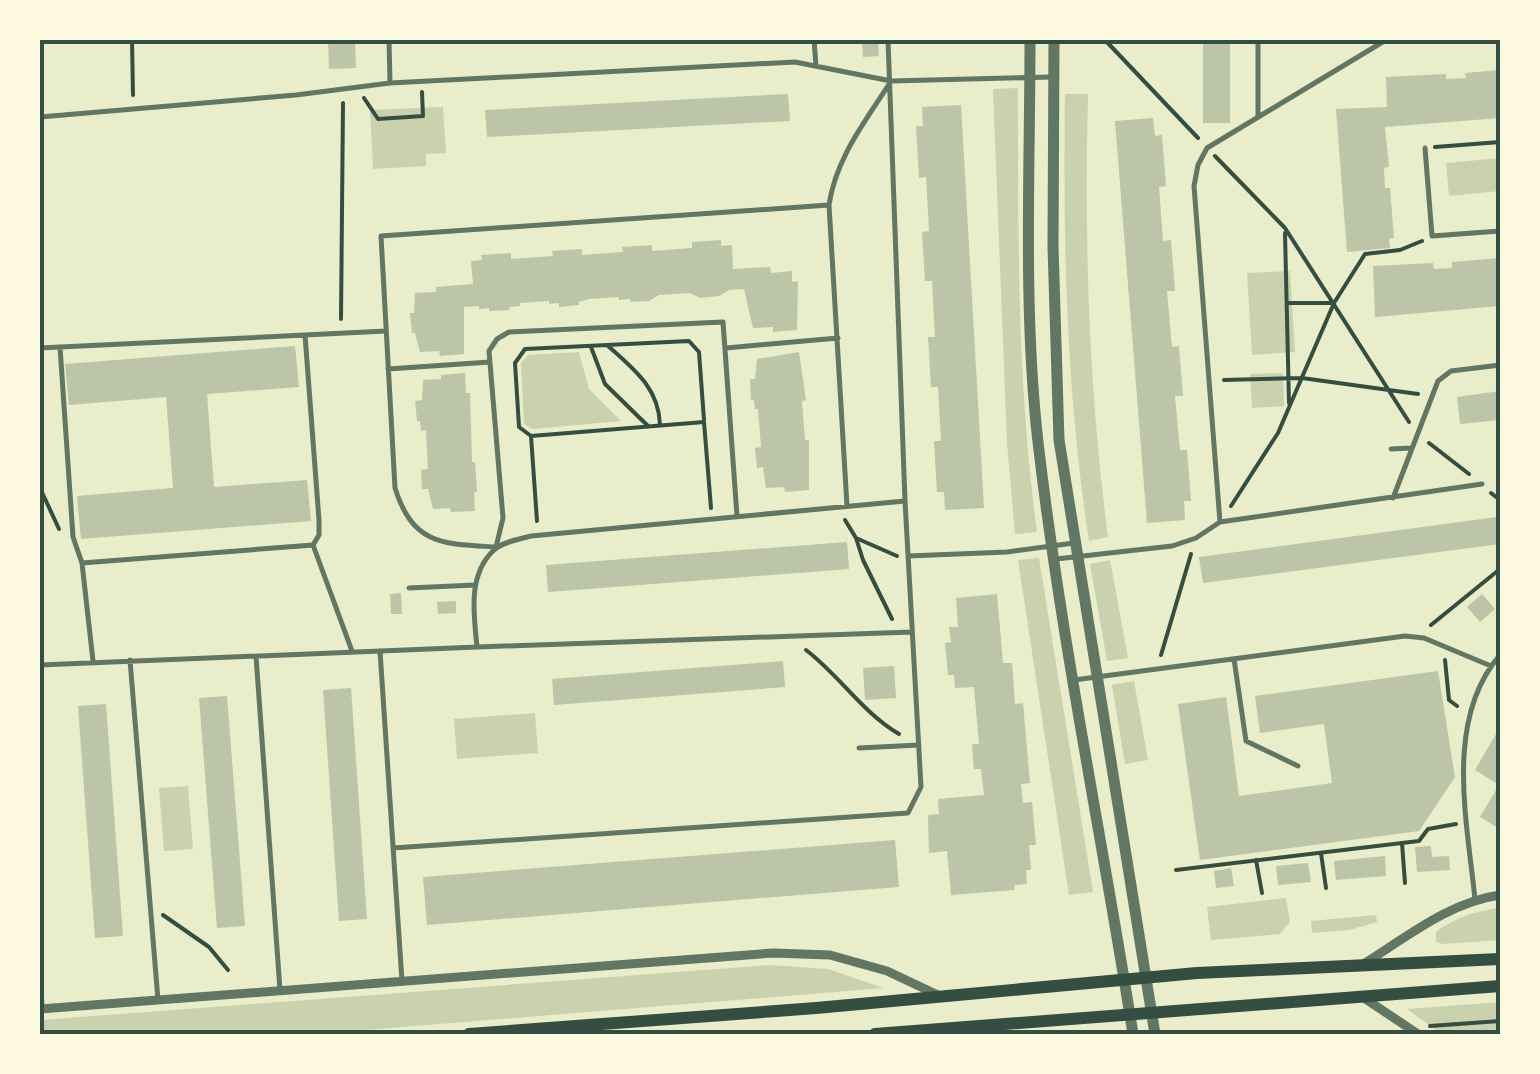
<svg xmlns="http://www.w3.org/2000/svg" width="1540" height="1074" viewBox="0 0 1540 1074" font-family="'Noto Sans',sans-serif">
<rect width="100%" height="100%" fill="#e9edc9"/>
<!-- green -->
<path fill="#cad2ad" d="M1018,88c0,149 -1,296 19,444l-22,2 -8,-91 -14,-354z
M1065,94h23c-4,148 1,297 20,443l-19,4c-23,-149 -26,-298 -24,-447z
M443,107l3,46 -20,1v12l-53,3 -3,-59z
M1500,158v33l-51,5 -3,-33z
M1290,271l5,81 -43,3 -5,-82z
M579,352l10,37 32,32 -88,8 -9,-5 -3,-61 7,-8z
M1283,373l1,33 -32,2 -2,-34z
M1039,558l54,334 -24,3 -51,-335z
M1110,560l18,98 -21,3 -17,-97z
M1134,681l14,79 -23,4 -13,-79z
M535,713l3,40 -81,6 -3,-40z
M188,786l5,63 -29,2 -5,-63z
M1286,898l4,24 -10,12 -69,6 -4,-33z
M1500,908v32l-58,4 -6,-2v-10c17,-14 43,-22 64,-24z
M1376,915l1,7 -28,8 -37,3 -1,-12z
M771,965l57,4 56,19 -567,46h-277v-14z
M1500,1002v32h-59l-34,-25z"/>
<!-- building -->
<path fill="#bcc5a7" d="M328,40h27l1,28 -27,1z
M862,40h16l1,16 -16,1z
M1203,40h27v83h-27z
M1500,70v48l-115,9 4,40 -5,1 1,20h5l4,50 -5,1 1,9 -43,4 -11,-143 51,-2 -1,-30 60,-3v5l20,-1 -1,-5z
M788,94l2,27 -303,16 -2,-27z
M961,105l23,403 -39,2 -1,-18h-7l-3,-51h7l-3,-54h-7l-3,-50h7l-3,-56h-7l-3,-49 7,-1 -3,-54 -7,1 -3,-52h7l-1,-19z
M1153,118l2,18 7,-1 4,51 -7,1 4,54 8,-1 4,51h-8l5,56 7,-1 4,50h-8l5,54h7l4,51h-7l1,19 -38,3 -32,-402z
M721,240v6l11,-1 1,24 37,-2 1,6 21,-2v11l6,-1 -1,49 -24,2v-5l-20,1 -9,-39 -15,1 -10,6 -19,2 -10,-5 -31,2 -10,6 -19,1v-3l-11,1v-3l-30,2 -10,3v3l-20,2v-4l-10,1v-3l-29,2v3l-11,1 1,3 -21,1v-3l-10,1v-3l-15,1v47l-24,2 -1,-5 -19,1 -5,-19h-3l-2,-20h4l1,-20 21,-1v-5l37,-3 -2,-23 11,-1 -1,-5 30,-2v6l42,-3 -1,-5 30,-2v6l41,-3 -1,-5 30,-2v6l40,-3v-6z
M1500,258v48l-125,11 -2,-51 60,-3 1,6 18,-1v-6z
M295,346l4,41 -92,7 7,93 93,-7 4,41 -230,18 -4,-43 96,-8 -7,-91 -97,8 -4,-41z
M799,352l7,48 -4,1 3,39h4v50l-24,2 -1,-5 -18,1 -3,-21 -6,1 -2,-20 6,-1 -3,-38h-3l-1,-9h-3l-1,-21h5l2,-20z
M465,373l1,20h4l2,69h3l2,30h-3l1,19 -24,1 -1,-4 -17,1 -5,-20h-6l-1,-19 7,-1 -2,-39 -5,1 -1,-10h-3l-2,-20 7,-1 1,-20 18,-1v-4z
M1500,391v29l-40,4 -3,-27z
M1497,517l3,27 -297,39 -4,-26z
M847,542l2,27 -301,23 -2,-27z
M401,593l1,21h-11l-1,-20z
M997,594l6,69h9l3,41 8,-1 7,80 -9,1 2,19 9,-1 4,43h-7l2,25h-5l1,14 -13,1 1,5 -64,5 -4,-44 -18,2 -1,-38 11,-1 -1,-15 46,-4 -3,-26h-7l-1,-11 -1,-14h7l-5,-57 -19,1 -1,-13h-6l-3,-32 6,-1 -2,-15h9l-2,-29z
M1482,594l13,15 -15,13 -13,-15z
M456,601v12l-18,1 -1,-12z
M783,661l2,26 -231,18 -2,-26z
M894,666l2,32 -31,2 -2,-32z
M1438,671l17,106 -36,54 -219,29 -22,-156 48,-7 13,99 93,-13 -8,-59 -64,9 -5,-37z
M351,688l16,231 -28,2 -16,-231z
M227,696l18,230 -28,2 -18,-230z
M106,704l17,232 -28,2 -17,-232z
M1500,727v102l-20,-12 19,-32 -24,-15z
M895,840l4,47 -472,38 -4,-48z
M1431,846l1,11 17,-1 1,14 -33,2 -2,-25z
M1385,856l1,20 -50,4 -2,-19z
M1308,863l3,19 -33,3 -2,-19z
M1231,868l3,18 -18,2 -2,-17z"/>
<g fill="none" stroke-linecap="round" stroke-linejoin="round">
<!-- path -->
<path stroke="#344e41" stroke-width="4" d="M132,40l1,55
M1105,40l93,98
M364,98l14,21 45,-3 -1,-24
M1435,147l65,-5
M1215,156l70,72 124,194
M1285,233l4,170
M1289,303h45
M341,319l2,-216
M607,345c27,24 52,43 53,80
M591,347l14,37 43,42
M1224,380l78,-2 116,16
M531,436l-12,-9 -4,-64 10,-14 164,-8 10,11 5,68
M1429,443l40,31
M40,488l19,41
M1491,493l9,7
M1231,506l47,-73 56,-130 31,-49 35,-4 22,-9
M845,520l11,18 7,22 29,59
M537,521l-6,-85 173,-14 7,86
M856,538l41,18
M1431,625l69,-56
M806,650c34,26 56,62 93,84
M1161,655l30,-101
M1445,660l4,40 8,6
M1402,843l17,-2 9,-12 28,-5
M1321,853l5,35
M1256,860l6,33
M1176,870l226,-27 3,40
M163,915l46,32 19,23
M1430,1026l70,-5"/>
<!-- service -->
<path stroke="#617663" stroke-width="5" d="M389,40l1,42
M814,40l2,26
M1258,116v-76
M40,117l256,-22 94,-12 405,-21 96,19 160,-4
M1425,148l7,88 68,-5
M829,205l18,301
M305,335l14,185v15l-6,10 39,106
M60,347l13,190 9,26 11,98
M40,348l346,-17
M726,348l112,-10
M388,369l102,-7
M1391,449l20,-1
M1393,498l45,-117 13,-10 49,-6
M737,516l-14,-194 -214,10 -12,7 -8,12 14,167 -7,29c-54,-3 -83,-2 -101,-59l-14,-252 448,-31c7,-48 37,-84 62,-124
M1220,522l-26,-336 4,-21 9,-17 179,-108
M908,556l99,-4 67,-9
M1056,559l116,-13 24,-8 24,-16 262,-38
M82,563l231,-18
M409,588l66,-3
M477,647l435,-15
M380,651l22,330
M256,656l24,334
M1234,659l12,82 52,25
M130,660l28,340
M40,665l437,-18c-3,-32 -10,-72 17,-97 8,-8 26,-11 37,-14l374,-35
M1074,680l331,-44 19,2 67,28
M859,748l60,-3
M393,848l515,-35 13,-26 -16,-286 -17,-461
M1475,899c-8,-78 -31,-180 25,-244
M40,970l2,36"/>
<!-- minor -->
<path stroke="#617663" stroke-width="9" d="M1365,963c43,-27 85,-61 135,-68
M1364,998l54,36
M40,1009l733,-56 57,2 57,16 53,25"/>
<!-- tertiary -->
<path stroke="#617663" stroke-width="11" d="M1030,40c0,133 -7,270 8,402 23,198 64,395 95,592
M1054,40l-1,207 6,193 96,594"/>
<!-- secondary -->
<path stroke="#344e41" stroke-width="12" d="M469,1034l347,-26 381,-35 303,-14
M875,1034l625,-48"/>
</g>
<!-- border -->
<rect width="1540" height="1074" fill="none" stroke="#fefae0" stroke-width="85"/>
<rect x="42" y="42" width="1456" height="990" fill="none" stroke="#344e41" stroke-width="4"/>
</svg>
